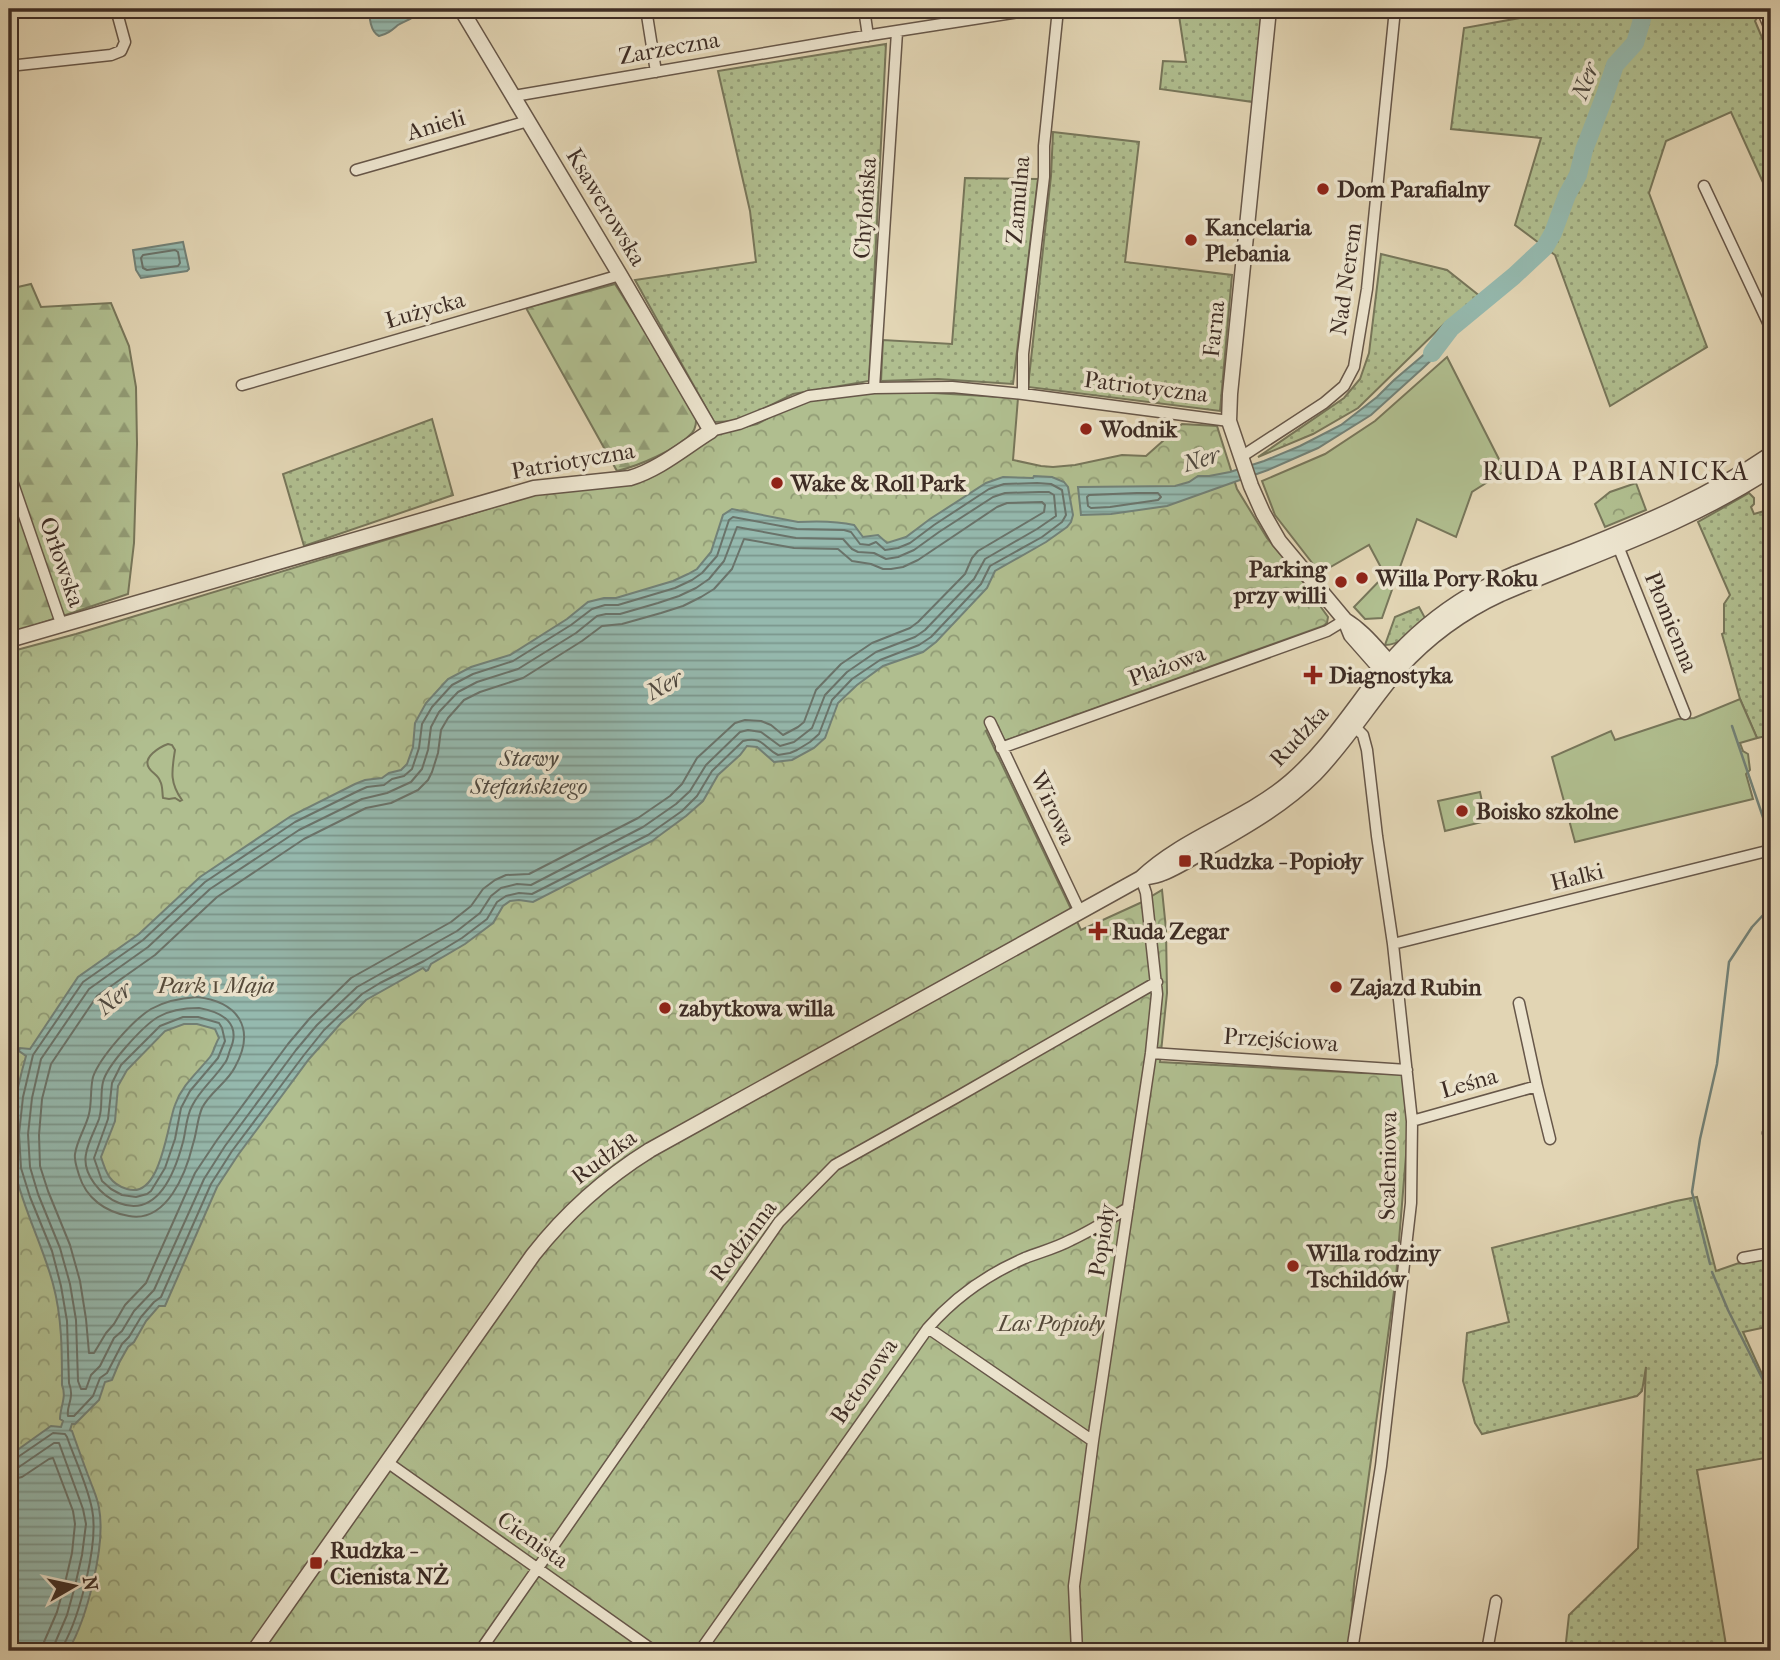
<svg xmlns="http://www.w3.org/2000/svg" width="1780" height="1660" viewBox="0 0 1780 1660" font-family="'IM FELL French Canon',serif">
<defs>
<pattern id="grass-dots" width="8" height="8" patternUnits="userSpaceOnUse" patternTransform="scale(1.75)"><rect width="8" height="8" fill="#b0be8f"/><path d="M2 2h.1M6 6h.1" fill="none" stroke="#919b75" stroke-width="1.8" stroke-linecap="round"/></pattern>
<pattern id="forest-firs" width="22" height="20" patternUnits="userSpaceOnUse" patternTransform="scale(1.75)"><rect width="22" height="20" fill="#b0be8f"/><path d="M5 1l3.5 6h-7zM16 11l3.5 6h-7z" fill="#919b75"/></pattern>
<pattern id="park-crowns" width="20" height="18" patternUnits="userSpaceOnUse" patternTransform="scale(1.75)"><rect width="20" height="18" fill="#b0be8f"/><path d="M2 6a3 3 0 1 1 6 0M12 15a3 3 0 1 1 6 0" fill="none" stroke="#919b75"/></pattern>
<pattern id="water-rules" width="6" height="5" patternUnits="userSpaceOnUse" patternTransform="scale(1.75)"><rect width="6" height="5" fill="#95b9ae"/><path d="M0 2.5h6" fill="none" stroke="#7b978d"/></pattern>
</defs>
<rect width="100%" height="100%" fill="#e2d5b4"/>
<filter id="stains"><feTurbulence type="fractalNoise" baseFrequency=".00286" numOctaves="4"/><feColorMatrix values="0 0 0 0 .2 0 0 0 0 .09 0 0 0 0 .02 0 0 0 .5 -.17"/></filter>
<radialGradient id="worn" r=".72"><stop offset=".6" stop-color="#630" stop-opacity="0"/><stop offset="1" stop-color="#630" stop-opacity=".3"/></radialGradient>
<!-- grass -->
<path fill="url(#grass-dots)" stroke="#77765a" stroke-width="2" d="M1178,9h84l-9,93 -93,-13 3,-28 23,1z
M1570,9h193l-8,12 16,38v141l-40,-88 -65,29 -17,52 58,154 -97,59 -55,-151 -40,-30 26,-87 -90,-9 13,-101z
M886,44l-17,337 -76,13 -54,27 -25,1 -79,-142 121,-18 -6,-51 -32,-140z
M1053,132l86,10 -14,120 107,13 -12,136 -192,-24 23,-211z
M965,178l73,1 -25,205 -75,-5 -57,2 2,-41 69,4z
M1381,254l66,16 34,27 -36,26 -87,85 -45,26 -55,23 86,-59 16,-19 9,-26z
M432,419l21,76 -149,51 -21,-72z
M1749,493l5,5v6l-3,3 3,7 17,-5v226l-14,3 -17,-39 -18,-65 2,-1v-29l6,-9 -32,-73z
M1419,607l6,11 -1,3c-11,10 -22,24 -39,24l10,-28z
M1697,1197l19,74 23,-8 32,-6v69l-28,6 28,62v63l-74,13 30,181h-162l4,-36 69,-67 8,-181 -4,24 -5,5 -155,38 -7,-11 -12,-42 4,-48 42,-11 -17,-74 184,-47z"/>
<!-- forest -->
<path fill="url(#forest-firs)" stroke="#77765a" stroke-width="2" d="M31,284l10,23 70,-4 18,43 7,41 1,57 -3,99 -6,51 -119,40v-345z
M615,284l81,128c0,8 1,15 -4,21 -15,17 -54,33 -75,38l-91,-163z"/>
<!-- park -->
<path fill="url(#park-crowns)" stroke="#77765a" stroke-width="2" d="M883,390l135,8 -5,62 28,6 12,1 22,-2 47,-10 24,1 36,-32 35,2 20,63 30,49 31,37 30,42 -1,6 -4,3 -319,115 -6,-15 -12,5 95,199 59,-27 22,-13 4,39 1,64 -7,69 202,11 40,1 6,57 -12,146 -35,256 -7,51 -5,67h-1340v-999l67,-18 474,-144 77,-7 92,-50 38,-9 46,-24z
M1636,483l10,27 -41,17 -10,-23 15,-12z"/>
<!-- garden -->
<path fill="#b0be8f" stroke="#77765a" stroke-width="2" d="M1447,357l58,114 -33,21 -16,45 -39,-18 -35,99 -17,1 -11,-12 31,-32 -16,-30 -49,28 -45,-58 -13,-34 63,-27 50,-33z
M1740,699l17,39 -17,5 3,8 5,3 2,16 -4,4 7,25 -178,43 -23,-85 59,-26 4,9 63,-21 16,-1z
M168,744l4,1 3,5c-3,20 -6,32 7,50l-2,1 -5,-3 -6,1 -6,-1c-1,-6 0,-12 -3,-17 -2,-6 -8,-8 -11,-13 -7,-11 11,-21 19,-24z
M1480,792l6,29 -41,10 -7,-30z"/>
<!-- water -->
<path fill="url(#water-rules)" stroke="#728177" stroke-width="2" fill-rule="evenodd" d="M371,9h49c-5,10 -14,11 -22,16 -6,5 -10,9 -19,11 -8,-4 -11,-19 -8,-27z
M183,242l6,27 -2,2 -46,7 -5,-8 -3,-20z
M1446,333l3,6 -8,12 -18,17 -52,47 -53,33 -50,22 -101,36 -56,8 -30,1 -3,-28 97,-1 14,-4 9,-6h11l21,-4 34,-11 36,-15 41,-21 36,-28 17,-17 40,-34z
M1034,476l18,1 12,5 4,5 5,28 -2,7 -4,5 -21,15 -51,29 -8,17 -51,54 -13,10 -40,14 -26,19 -19,18 -13,35 -11,10 -22,12 -18,2 -17,-15 -10,-1 -7,9 -22,20 -15,26 -17,15 -34,25 -119,61 -14,-2 -9,1 -7,5 -10,17 -28,21 -34,20 -3,6 -2,1 -3,-3 -57,32 -12,12 -13,11 -32,36 -71,96 -21,32 -52,119h-6l-13,15 -12,21 -6,5 -9,16 -7,17 -7,2 -6,18 -24,24h-3l-2,6 2,1c6,17 12,34 19,52 3,8 7,17 8,25 7,37 -12,111 -31,143h-59v-195l42,-30 10,1 2,-6 -3,-2c0,-12 7,-22 2,-34 0,-34 0,-68 -9,-101 -10,-38 -29,-73 -38,-112 -8,-35 1,-82 11,-116l-7,-5 1,-3 10,1 48,-72 61,-43 61,-57 91,-61 64,-32 10,-4 17,-2 7,-5 12,-3 6,-6 6,-17 2,-24 11,-20 22,-24 23,-12 39,-12 57,-36 21,-17 16,-4h12l57,-17 15,-7 9,-5 14,-17 12,-37 9,-6 66,13c18,-1 39,-1 56,3l9,12 15,-2 9,8 19,-6 24,-18 56,-36 17,-6 30,1zM184,1024h13l18,5 4,9c-4,6 -5,14 -9,19 -13,16 -28,28 -35,48 -8,20 -14,95 -48,84 -17,-5 -21,-16 -26,-32l14,-36 3,-35 9,-16 38,-39z"/>
<g fill="none" stroke-linecap="round" stroke-linejoin="round">
<!-- shore -->
<path stroke="#6a736a" stroke-width="2" d="M175,250l3,2 2,11 -2,3 -31,4 -4,-2 -2,-10 2,-3z
M1037,483l14,1 11,6 4,25 -4,7 -20,15 -52,29 -9,18 -50,53 -12,8 -39,15 -28,19 -20,21 -13,34 -9,8 -13,8 -7,3 -12,2c-15,-8 -15,-19 -35,-14l-31,30 -15,25 -15,15 -34,24 -116,59 -13,-1 -13,3 -9,6 -10,17 -25,19 -38,23 -44,22 -18,11 -38,36 -20,25 -72,96 -21,33 -50,113 -7,5 -13,15 -12,20 -7,7 -15,29 -7,5 -7,18 -19,20h-6c-2,-11 7,-17 1,-33l-2,-62 -6,-35 -9,-35 -22,-54 -9,-29 -2,-34 4,-37 10,-42 50,-73 60,-42 62,-58 90,-60 63,-31 9,-4 17,-2 8,-6 12,-3 8,-7 7,-21 3,-24 10,-17 20,-22 21,-11 40,-13 58,-36 21,-16 13,-4h13l57,-17 17,-8 10,-7 15,-17 12,-36 4,-3 64,12 47,1 7,2 9,12 9,1 7,-3 9,8 13,-2 12,-5 24,-18 55,-36 15,-5z
M1039,492h10l5,3 2,21 -19,13 -52,30 -11,20 -49,51 -10,7 -39,15 -29,20 -22,23 -13,33 -18,14 -14,4 -19,-14 -13,-2 -8,2 -34,33 -16,26 -14,13 -33,23 -112,58 -14,-1 -16,4 -10,8 -11,17 -23,18 -100,56 -40,38 -21,25 -71,96 -21,33 -50,111 -20,21 -12,20 -8,7 -14,28 -9,9 -5,14h-5l-3,-8 -2,-61 -6,-36 -10,-36 -22,-54 -8,-27 -2,-33 4,-36 9,-39 48,-70 59,-42 62,-58 89,-59 63,-31 25,-6 24,-11 11,-13 6,-19 3,-23 8,-15 19,-20 19,-10 41,-13 58,-36 21,-17 9,-2h14l38,-11 21,-7 17,-8 13,-9 15,-18 13,-34 59,11 47,1 9,10 6,3 16,1 12,6 12,-2 16,-7 25,-18 54,-35 12,-4z
M1137,493h21l3,4 -3,3 -48,7 -19,1 -3,-2 -1,-9 2,-2z
M1042,502l3,3 -1,7 -66,39 -6,7 -7,16 -47,48 -8,6 -38,15 -31,21 -25,26 -12,32 -6,5 -15,8 -12,-10 -10,-4 -16,-1 -10,3 -38,35 -15,26 -12,12 -32,22 -109,56 -23,1 -11,5 -12,9 -12,17 -20,16 -100,56 -41,40 -22,26 -71,96 -22,33 -49,110 -21,22 -11,19 -8,9 -12,20h-5l-3,-34 -6,-38 -10,-36 -22,-54 -8,-25 -1,-31 3,-36 9,-35 46,-68 58,-41 62,-58 87,-58 62,-31 25,-5 27,-13 10,-10 4,-8 6,-19 3,-23 7,-12 16,-18 16,-8 43,-14 59,-37 20,-15 20,-2 39,-11 22,-7 18,-9 13,-8 18,-20 12,-30 50,9 44,1 14,12 19,3 12,5h8l12,-2 15,-7 79,-53 10,-4z
M197,997c42,5 59,32 38,70 -8,16 -25,25 -33,41 -5,12 -5,24 -9,36 -7,29 -26,79 -64,72 -24,-4 -43,-18 -50,-41 -2,-7 -5,-14 -4,-21 2,-14 11,-27 14,-40 3,-12 1,-25 4,-37 7,-20 40,-57 58,-68 14,-8 30,-11 46,-12z
M199,1008c23,4 43,15 31,42 -2,5 -2,10 -6,14 -10,15 -24,26 -32,42 -6,11 -6,25 -9,36 -8,30 -25,76 -64,61 -18,-7 -37,-29 -33,-49 2,-12 9,-24 13,-35 4,-12 1,-25 4,-37 4,-17 40,-56 55,-65 12,-7 27,-9 41,-9z
M183,1017h15l21,6 3,5 3,13 -7,17 -28,33 -9,17 -6,31 -10,29 -14,23 -4,3 -11,3 -14,-2 -11,-6 -9,-8 -8,-23 14,-39 4,-36 9,-18 39,-39z
M9,1461l6,-2 38,-26 12,1 2,3c8,23 20,47 25,72 7,33 -12,107 -29,137v5
M9,1469l10,-2 35,-24h5l24,66 3,15 -4,31 -7,31 -8,29 -12,28 -1,8
M9,1480l13,-3 27,-18 4,-1 20,53 2,13 -3,29 -7,30 -8,29 -13,30 -1,9"/>
<!-- stream -->
<path stroke="#728177" stroke-width="2.5" d="M1732,726l36,106
M1710,1264l-18,-72 8,-53 17,-75 12,-102 23,-35 13,-14 6,-14
M1712,1272l16,38 43,86"/>
<!-- river -->
<path stroke="#95b9ae" stroke-width="18" d="M1432,353l19,-25 63,-52 31,-29 8,-14 14,-38 11,-20 6,-25 21,-55 10,-30 20,-22 6,-20 3,-14"/>
<!-- minor casing -->
<g stroke="#675749" stroke-width="13">
<path id="minor" d="M646,9l10,63
M864,9l4,27
M1765,17l6,14
M9,66l102,-11 10,-4 4,-9 -9,-33
M514,96l351,-60 173,-27
M356,170l172,-49
M1704,186l67,143
M242,385l378,-110
M874,388l23,-356
M1023,394v-40l21,-177v-31l14,-137
M711,431l28,-7 70,-28 65,-8 78,-1 71,7 206,27
M1241,457l83,-54 20,-17 10,-19 13,-78 28,-280
M9,472l53,154
M1618,546l67,168
M990,722l90,190
M1001,748l326,-117 18,-11
M1393,944l378,-94
M1519,1003l18,83
M1151,1053l256,17
M1412,1121l125,-35 13,53
M1768,1133l3,-1
M1743,1258l28,-5
M928,1328l165,113
M387,1462l267,189
M480,1651l299,-429 56,-57 122,-68 200,-115
M700,1651l228,-323c26,-30 60,-54 97,-70 15,-6 31,-10 46,-18 20,-9 38,-21 57,-32
M1077,1651l-3,-65 19,-145 58,-388 6,-59 -11,-101 -5,-15
M1352,1651l29,-185 30,-263 1,-82 -19,-177 -16,-108 -10,-86 -4,-15 -9,-9
M1487,1651l9,-50"/>
</g>
<!-- tertiary casing -->
<g stroke="#675749" stroke-width="17">
<path id="tertiary" d="M1269,9l-39,385 -1,27 22,65 12,27 16,28 66,79c20,12 33,31 49,47
M1347,625l4,10 37,42
M9,640l525,-152 96,-10c30,-9 55,-31 81,-47l-91,-156 -159,-266
M1142,878c7,-1 15,-2 21,-5 18,-7 35,-19 52,-29 35,-20 71,-41 100,-70 31,-32 55,-71 84,-105 29,-32 63,-57 102,-75 93,-40 185,-69 270,-125
M254,1651l279,-396c33,-42 72,-77 117,-105l491,-272c43,-41 105,-58 150,-97 39,-34 66,-79 98,-118 23,-27 51,-50 81,-68 32,-18 68,-30 102,-43 71,-28 136,-55 199,-98"/>
</g>
<!-- minor -->
<use href="#minor" stroke="#ece4ce" stroke-width="10"/>
<!-- tertiary -->
<use href="#tertiary" stroke="#ece4ce" stroke-width="14"/>
</g>
<!-- markers -->
<g fill="#8f2418" stroke="#ece4ce" stroke-width="2.5">
<circle cx="1323" cy="189" r="7"/>
<circle cx="1191" cy="240" r="7"/>
<circle cx="1086" cy="429" r="7"/>
<circle cx="777" cy="483" r="7"/>
<circle cx="1362" cy="578" r="7"/>
<circle cx="1341" cy="582" r="7"/>
<path d="M1309.5 664.5h7v7h7v7h-7v7h-7v-7h-7v-7h7z"/>
<circle cx="1462" cy="811" r="7"/>
<rect x="1178" y="854" width="14" height="14" rx="3.5"/>
<path d="M1094.5 920.5h7v7h7v7h-7v7h-7v-7h-7v-7h7z"/>
<circle cx="1336" cy="987" r="7"/>
<circle cx="665" cy="1008" r="7"/>
<circle cx="1293" cy="1266" r="7"/>
<rect x="309" y="1556" width="14" height="14" rx="3.5"/>
</g>
<g text-anchor="middle" dominant-baseline="central" stroke-width="7" stroke-linejoin="round" paint-order="stroke">
<!-- street labels -->
<g font-size="23" fill="#3e2d25" stroke="#ece4ce">
<text transform="translate(669 48) rotate(-10)">Zarzeczna</text>
<text transform="translate(436 125) rotate(-16)">Anieli</text>
<text transform="translate(1018 200) rotate(-85)">Zamulna</text>
<text transform="translate(606 207) rotate(59)">Ksawerowska</text>
<text transform="translate(865 208) rotate(-86)">Chylońska</text>
<text transform="translate(1346 279) rotate(-82)">Nad Nerem</text>
<text transform="translate(425 310) rotate(-16)">Łużycka</text>
<text transform="translate(1214 329) rotate(-84)">Farna</text>
<text transform="translate(1146 387) rotate(7)">Patriotyczna</text>
<text transform="translate(573 461) rotate(-10)">Patriotyczna</text>
<text transform="translate(62 562) rotate(71)">Orłowska</text>
<text transform="translate(1671 622) rotate(68)">Płomienna</text>
<text transform="translate(1167 666) rotate(-20)">Plażowa</text>
<text transform="translate(1299 736) rotate(-47)">Rudzka</text>
<text transform="translate(1053 808) rotate(65)">Wirowa</text>
<text transform="translate(1577 877) rotate(-14)">Halki</text>
<text transform="translate(1281 1040) rotate(4)">Przejściowa</text>
<text transform="translate(1469 1083) rotate(-16)">Leśna</text>
<text transform="translate(604 1157) rotate(-37)">Rudzka</text>
<text transform="translate(1388 1166) rotate(-89)">Scaleniowa</text>
<text transform="translate(1102 1240) rotate(-81)">Popioły</text>
<text transform="translate(743 1241) rotate(-53)">Rodzinna</text>
<text transform="translate(864 1381) rotate(-55)">Betonowa</text>
<text transform="translate(533 1540) rotate(35)">Cienista</text>
</g>
<!-- poi labels -->
<g font-size="23" font-weight="bold" fill="#3e2d25" stroke="#ece4ce" text-anchor="start">
<text x="1337" y="189">Dom Parafialny</text>
<text x="1205" y="227">Kancelaria<tspan x="1205" dy="26">Plebania</tspan></text>
<text x="1100" y="429">Wodnik</text>
<text x="791" y="483">Wake &amp; Roll Park</text>
<text x="1327" y="569" text-anchor="end">Parking<tspan x="1327" dy="26">przy willi</tspan></text>
<text x="1376" y="578">Willa Pory Roku</text>
<text x="1329" y="675">Diagnostyka</text>
<text x="1476" y="811">Boisko szkolne</text>
<text x="1199" y="861">Rudzka - Popioły</text>
<text x="1112" y="931">Ruda Zegar</text>
<text x="1350" y="987">Zajazd Rubin</text>
<text x="679" y="1008">zabytkowa willa</text>
<text x="1307" y="1253">Willa rodziny<tspan x="1307" dy="26">Tschildów</tspan></text>
<text x="330" y="1550">Rudzka -<tspan x="330" dy="26">Cienista NŻ</tspan></text>
</g>
<!-- park labels -->
<g font-size="23" font-style="italic" fill="#554a3a" stroke="#ece4ce">
<text x="216" y="985">Park 1 Maja</text>
<text x="1051" y="1323">Las Popioły</text>
</g>
<!-- water labels -->
<g font-size="24" font-style="italic" fill="#4f4940" stroke="#ece4ce">
<text transform="translate(1585 81) rotate(-69)">Ner</text>
<text transform="translate(1201 459) rotate(-17)">Ner</text>
<text transform="translate(664 685) rotate(-29)">Ner</text>
<text x="529" y="758">Stawy<tspan x="529" dy="28">Stefańskiego</tspan></text>
<text transform="translate(114 998) rotate(-40)">Ner</text>
</g>
<!-- quarter labels -->
<g font-size="26" letter-spacing="2" fill="#3e2d25" stroke="#ece4ce">
<text x="1616" y="471">RUDA PABIANICKA</text>
</g>
</g>
<!-- margin -->
<rect width="1780" height="1660" fill="none" stroke="#e2d5b4" stroke-width="35"/>
<rect x="10" y="10" width="1759" height="1639" fill="none" stroke="#3e2d25" stroke-width="3.5"/>
<rect x="18" y="18" width="1745" height="1625" fill="none" stroke="#3e2d25" stroke-width="2"/>
<!-- north arrow -->
<g transform="translate(74 1586) rotate(81)" stroke="#ece4ce" stroke-width="5" paint-order="stroke">
<path d="M0-5L12 26L0 18L-12 26Z" fill="#3e2d25"/>
<text y="-10" font-size="19" font-weight="bold" text-anchor="middle" fill="#3e2d25">N</text>
</g>
<rect width="100%" height="100%" filter="url(#stains)"/>
<rect width="100%" height="100%" fill="url(#worn)"/>
</svg>
